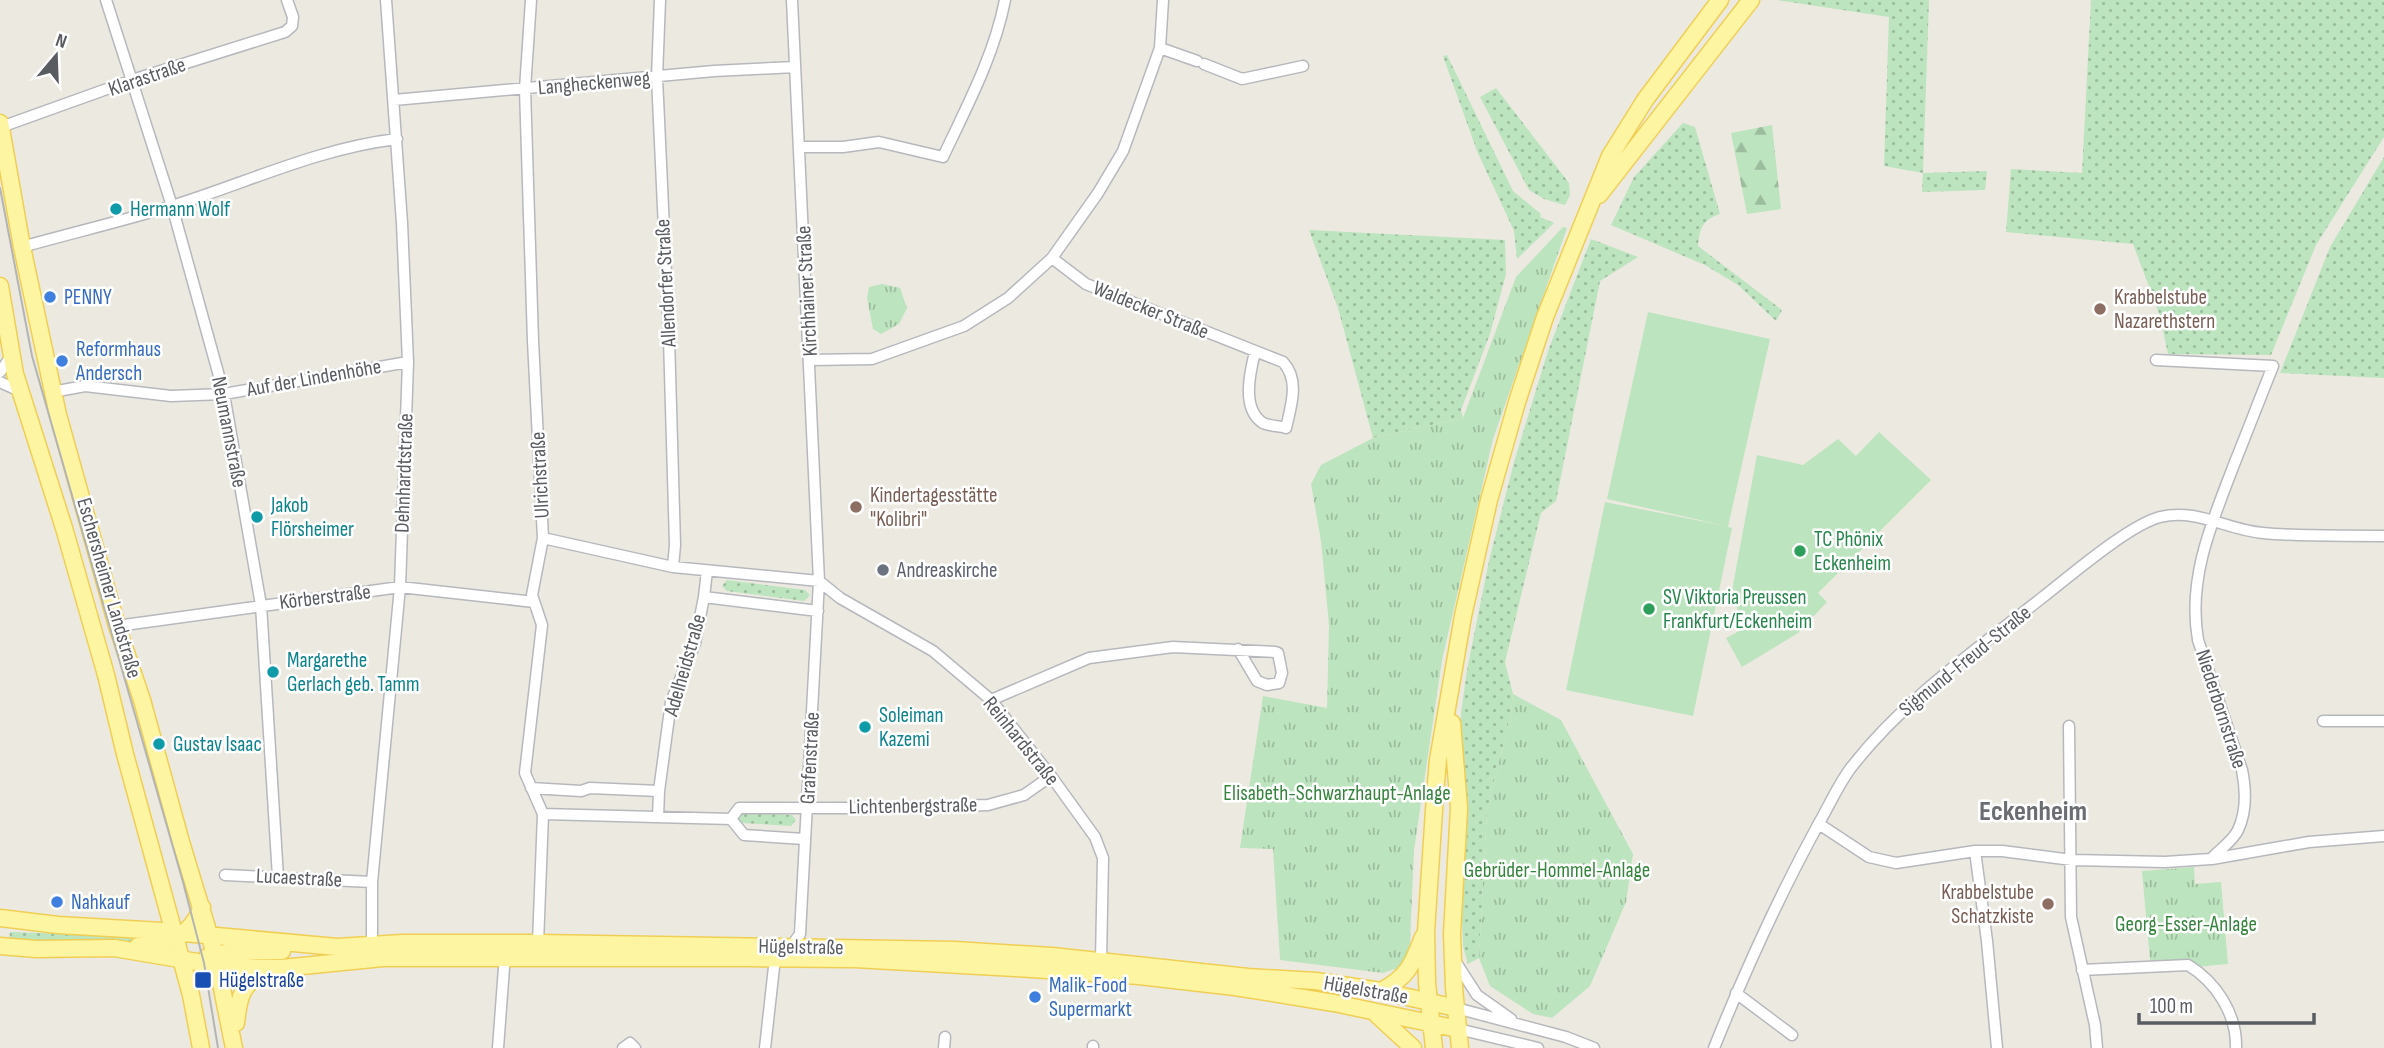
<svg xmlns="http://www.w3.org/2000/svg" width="2384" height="1048" viewBox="0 0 2384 1048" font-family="'Sofia Sans Condensed',sans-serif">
<defs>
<pattern id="grass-dots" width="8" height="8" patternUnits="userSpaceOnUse" patternTransform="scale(1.75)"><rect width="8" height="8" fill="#bce4be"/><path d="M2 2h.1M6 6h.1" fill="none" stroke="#9cbc9e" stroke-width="1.8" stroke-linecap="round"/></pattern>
<pattern id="forest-firs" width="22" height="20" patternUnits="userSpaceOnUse" patternTransform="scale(1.75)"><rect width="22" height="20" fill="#bce4be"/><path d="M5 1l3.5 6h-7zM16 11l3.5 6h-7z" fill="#9cbc9e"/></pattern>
<pattern id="park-tufts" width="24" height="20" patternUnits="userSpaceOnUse" patternTransform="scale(1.75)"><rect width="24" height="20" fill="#bce4be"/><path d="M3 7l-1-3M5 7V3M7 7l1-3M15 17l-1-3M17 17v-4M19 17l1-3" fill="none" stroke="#9cbc9e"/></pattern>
</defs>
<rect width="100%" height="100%" fill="#eceae0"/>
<!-- grass -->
<path fill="url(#grass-dots)" d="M1777,0h152l-6,173 64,-2 -2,19 -63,2 1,-19 -39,-7 5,-149z
M2091,0h293v137l-68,108 -45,110 -103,-1 -8,-38 -27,-72 -127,-12 5,-63 71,4z
M1447,55l66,136 28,23 -1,3 14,6 -37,36 -3,-28 -37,-80 -34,-95z
M1496,88l73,95 1,12 -5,10 -21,-6 -15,-9 -49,-93z
M1683,123l12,4 25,87c-18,6 -20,14 -22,32l84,64 -6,11 -38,-36 -33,-20 -94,-40 23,-48z
M2384,157v221l-104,-5 50,-126z
M1309,230l196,10 1,34 -16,60 -29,76 2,8 -90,20 -35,-130z
M1591,239l47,18 -38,24 -44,220 -15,12 -36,149 8,32 -2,20 -24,96 -8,148 -11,6 -5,-18 -1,-25 4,-102 -6,-65 1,-41 6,-43 22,-109 25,-99 34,-111z
M727,580l78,10 5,5 -6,6 -77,-10 -5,-5z
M743,812l49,3 4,5 -5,6 -49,-3 -5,-5z
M10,932l146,5v4l-147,-1z"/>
<!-- forest -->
<path fill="url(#forest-firs)" d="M1772,125l9,84 -34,5 -16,-81z"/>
<!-- park -->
<path fill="url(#park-tufts)" d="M1563,227l4,1 -74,211 -51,221 -28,190 -4,93 -4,16 -6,11 -6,-1 -11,4 -103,-13 -7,-111 -33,-1 23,-152 64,12 2,-83 -8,-84 -10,-57 10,-19 52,-27 90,-20 53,-141z
M882,284l18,4 7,20 -8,16 -18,10 -8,-5 -6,-31 2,-11z
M1513,694l48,26 72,134 -7,48 -36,84 -38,32 -19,-4 -43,-28 -11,-28 8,-148 24,-96z
M2194,867l1,17 26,-2 7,82 -77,7 -9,-100z"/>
<!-- pitch -->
<path fill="#bce4be" d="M1648,312l122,27 -42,188 4,1 -39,188 -127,-26 39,-188 121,24 -119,-27z
M1879,432l52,48 -113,113 9,9 -29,31 -56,34 -16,-29 21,-11 -16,-31 26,-141 46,10 35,-26 18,17z"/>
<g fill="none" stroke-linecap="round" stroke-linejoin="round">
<!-- minor casing -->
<g stroke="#b6b8bd" stroke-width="13">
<path id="minor" d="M106,0l66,206 52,188 37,211 17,272
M531,0l-6,89 8,252 10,197 -11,57 10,30 -17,148 18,41 -5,129
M660,0l-3,77 12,261 6,207 -2,22
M1160,48l37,13
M1204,64l38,15 61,-13
M394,100l320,-29 81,-4
M1,127l131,-47 153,-48 7,-6 1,-9 -6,-17
M800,147h43l36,-5 64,15c24,-51 51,-101 62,-157
M22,247c50,-14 100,-26 150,-41 74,-23 147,-58 225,-67
M1052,258l34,26 197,78c17,18 8,44 3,66 -6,-2 -17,-2 -23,-5 -22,-14 -13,-51 -8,-71
M810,360l62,-1 92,-33 44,-28 44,-40 46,-65 25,-42 37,-103 3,-48
M0,372l12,-17
M0,382l22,10
M52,392l33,-6 86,10 53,-2 184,-32
M543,538l130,29 146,14 21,17 93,53 58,49 60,76 44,61 8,21 -2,102
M707,571l-3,26 114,14
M117,626l283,-39 134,15
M991,700l98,-42 84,-11 102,5 3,1 4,20 -3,10 -12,2 -10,-4 -19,-32
M2323,721h61
M2069,726l2,191 24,108 2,23
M531,788l50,3 9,-3 69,3
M543,814l188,5 13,16 60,4
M658,817l1,-26 12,-89 24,-59 9,-46
M731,819l8,-11h146l103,-3 36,-10 27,-19
M1819,824l50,33 27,6 79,-12h27l70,9 93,2 46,-3c8,-9 22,-18 27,-29 9,-19 8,-40 4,-60l-44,-130c-11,-63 15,-120 37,-178 13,-32 25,-64 38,-96l-117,-6
M1975,851l12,90 10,107
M2212,859l97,-17 75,-6
M225,875l147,7
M372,945v-63l28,-295 8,-225 -6,-139 -16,-223
M790,948l10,-14 19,-353 -27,-581
M1455,961l22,34 34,24
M2082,970l106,-5c28,17 49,49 48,83
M1736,993l56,42
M1456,1008l110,29 28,11
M1458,1029l80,19
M1093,1046v2
M498,1048l7,-94
M623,1048l7,-5 5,5
M765,1048l10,-90 2,-2
M944,1048l1,-11
M1714,1048c31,-77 65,-152 105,-225 11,-19 18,-36 31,-54 53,-69 126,-119 193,-172 27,-21 86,-72 117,-80 37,-9 67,13 103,16 40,4 81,2 121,3"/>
</g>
<!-- primary casing -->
<g stroke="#f0ce54" stroke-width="19">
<path id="primary" d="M0,123l22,124 36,168 59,211 25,74 39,142 34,112 19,94
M1599,195l152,-195
M0,286l15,88 49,154 42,147 19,79 66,241 10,53
M1452,723l7,85 -7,126 2,54 6,60
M0,918l58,7 104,6 175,16 66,-4h135l417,7 97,6 196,21 68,4 65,10 75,17
M0,946l36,3 78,-1 83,14 54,6h31l101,-10h364l108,1 160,9 124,8 96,11 99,16 124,26
M138,946c30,-2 51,-7 64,-39
M207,957l23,-5 52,-1
M1381,991c27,-14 31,-26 42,-54
M1374,1012l39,36
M236,1023c3,-29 6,-38 32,-55
M1434,1048l-7,-65 -1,-51 9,-137 3,-35 25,-144 26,-116 28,-98 28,-85 65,-161 35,-56 75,-100"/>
</g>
<!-- minor -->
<use href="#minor" stroke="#fff" stroke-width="10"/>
<!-- primary -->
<use href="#primary" stroke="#fef5a2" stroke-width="16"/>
<!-- tram -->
<path stroke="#b3b4b4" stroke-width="2" d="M0,188l32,168 151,526 21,81 14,85"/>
</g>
<!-- markers -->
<g fill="#0f9aa8" stroke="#fff" stroke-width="2.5">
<circle cx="116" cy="209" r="7"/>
<circle cx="257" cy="517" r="7"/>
<circle cx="273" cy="672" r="7"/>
<circle cx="865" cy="727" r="7"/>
<circle cx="159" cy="744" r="7"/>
</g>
<g fill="#3f7fe0" stroke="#fff" stroke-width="2.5">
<circle cx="50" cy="297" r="7"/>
<circle cx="62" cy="361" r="7"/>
<circle cx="57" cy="902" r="7"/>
<circle cx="1035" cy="997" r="7"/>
</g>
<g fill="#8d6e63" stroke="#fff" stroke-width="2.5">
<circle cx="2100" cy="309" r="7"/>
<circle cx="856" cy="507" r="7"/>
<circle cx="2048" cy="904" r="7"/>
</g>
<g fill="#2e9e5b" stroke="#fff" stroke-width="2.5">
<circle cx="1800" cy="551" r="7"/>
<circle cx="1649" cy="609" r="7"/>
</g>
<circle fill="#6b7280" stroke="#fff" stroke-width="2.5" cx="883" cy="570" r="7"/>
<rect fill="#1a4fb4" stroke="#fff" stroke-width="2.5" x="194" y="971" width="18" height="18" rx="3.5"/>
<g text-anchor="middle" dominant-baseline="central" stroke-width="5" stroke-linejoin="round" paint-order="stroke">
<!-- street labels -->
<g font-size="21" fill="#595c61" stroke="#fff">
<text transform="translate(147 77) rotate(-19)">Klarastraße</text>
<text transform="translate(594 83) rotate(-5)">Langheckenweg</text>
<text transform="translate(666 283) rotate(-93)">Allendorfer Straße</text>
<text transform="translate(807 291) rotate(-93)">Kirchhainer Straße</text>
<text transform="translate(1151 310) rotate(22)">Waldecker Straße</text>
<text transform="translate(314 378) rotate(-10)">Auf der Lindenhöhe</text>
<text transform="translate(229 432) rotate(79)">Neumannstraße</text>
<text transform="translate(404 473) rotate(-88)">Dehnhardtstraße</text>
<text transform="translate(540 475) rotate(-93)">Ulrichstraße</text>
<text transform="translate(109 588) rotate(74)">Eschersheimer Landstraße</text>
<text transform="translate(325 597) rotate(-7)">Körberstraße</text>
<text transform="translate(1965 661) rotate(-39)">Sigmund-Freud-Straße</text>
<text transform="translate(685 665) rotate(-74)">Adelheidstraße</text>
<text transform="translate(2221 709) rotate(72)">Niederbornstraße</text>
<text transform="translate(1021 741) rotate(51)">Reinhardstraße</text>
<text transform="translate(810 758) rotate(-87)">Grafenstraße</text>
<text transform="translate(913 806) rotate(-1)">Lichtenbergstraße</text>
<text transform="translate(299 878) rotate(3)">Lucaestraße</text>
<text transform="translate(801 947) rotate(1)">Hügelstraße</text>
<text transform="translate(1366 990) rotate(10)">Hügelstraße</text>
</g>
<!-- culture labels -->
<g font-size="21" fill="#0d838f" stroke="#fff" text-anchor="start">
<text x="130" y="209">Hermann Wolf</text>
<text x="271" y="505">Jakob<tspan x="271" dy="24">Flörsheimer</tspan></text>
<text x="287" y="660">Margarethe<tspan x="287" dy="24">Gerlach geb. Tamm</tspan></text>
<text x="879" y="715">Soleiman<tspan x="879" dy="24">Kazemi</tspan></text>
<text x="173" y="744">Gustav Isaac</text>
</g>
<!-- shop labels -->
<g font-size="21" fill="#366cbe" stroke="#fff" text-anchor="start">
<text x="64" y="297">PENNY</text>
<text x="76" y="349">Reformhaus<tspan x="76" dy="24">Andersch</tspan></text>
<text x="71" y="902">Nahkauf</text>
<text x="1049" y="985">Malik-Food<tspan x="1049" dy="24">Supermarkt</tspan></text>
</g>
<!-- education labels -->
<g font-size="21" fill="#785e54" stroke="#fff" text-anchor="start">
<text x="2114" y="297">Krabbelstube<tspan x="2114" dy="24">Nazarethstern</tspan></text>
<text x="870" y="495">Kindertagesstätte<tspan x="870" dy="24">"Kolibri"</tspan></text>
<text x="2034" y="892" text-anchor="end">Krabbelstube<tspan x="2034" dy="24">Schatzkiste</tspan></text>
</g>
<!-- leisure labels -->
<g font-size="21" fill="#27864d" stroke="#fff" text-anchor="start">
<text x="1814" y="539">TC Phönix<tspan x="1814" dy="24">Eckenheim</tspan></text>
<text x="1663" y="597">SV Viktoria Preussen<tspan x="1663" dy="24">Frankfurt/Eckenheim</tspan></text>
</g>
<!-- worship labels -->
<g font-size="21" fill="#5b616d" stroke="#fff" text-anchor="start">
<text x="897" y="570">Andreaskirche</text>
</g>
<!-- park labels -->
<g font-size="21" fill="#35843d" stroke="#fff">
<text x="1337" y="793">Elisabeth-Schwarzhaupt-Anlage</text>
<text x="1557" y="870">Gebrüder-Hommel-Anlage</text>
<text x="2186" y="924">Georg-Esser-Anlage</text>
</g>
<!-- transit labels -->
<g font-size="21" fill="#164399" stroke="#fff" text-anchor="start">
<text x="219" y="980">Hügelstraße</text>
</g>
<!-- district labels -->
<g font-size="28" font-weight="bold" fill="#6a6e73" stroke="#fff">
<text x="2033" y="811">Eckenheim</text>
</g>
</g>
<!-- north arrow -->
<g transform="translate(56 56) rotate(19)" stroke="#ffffff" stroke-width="5" paint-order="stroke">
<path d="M0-5L12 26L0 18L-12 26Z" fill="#595c61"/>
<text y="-10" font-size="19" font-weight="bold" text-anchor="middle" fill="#595c61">N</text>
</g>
<!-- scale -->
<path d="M2139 1013v10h175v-10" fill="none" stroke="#595c61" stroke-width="3.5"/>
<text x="2150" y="1013" font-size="21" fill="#595c61" stroke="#ffffff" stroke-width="5" paint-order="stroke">100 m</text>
</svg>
